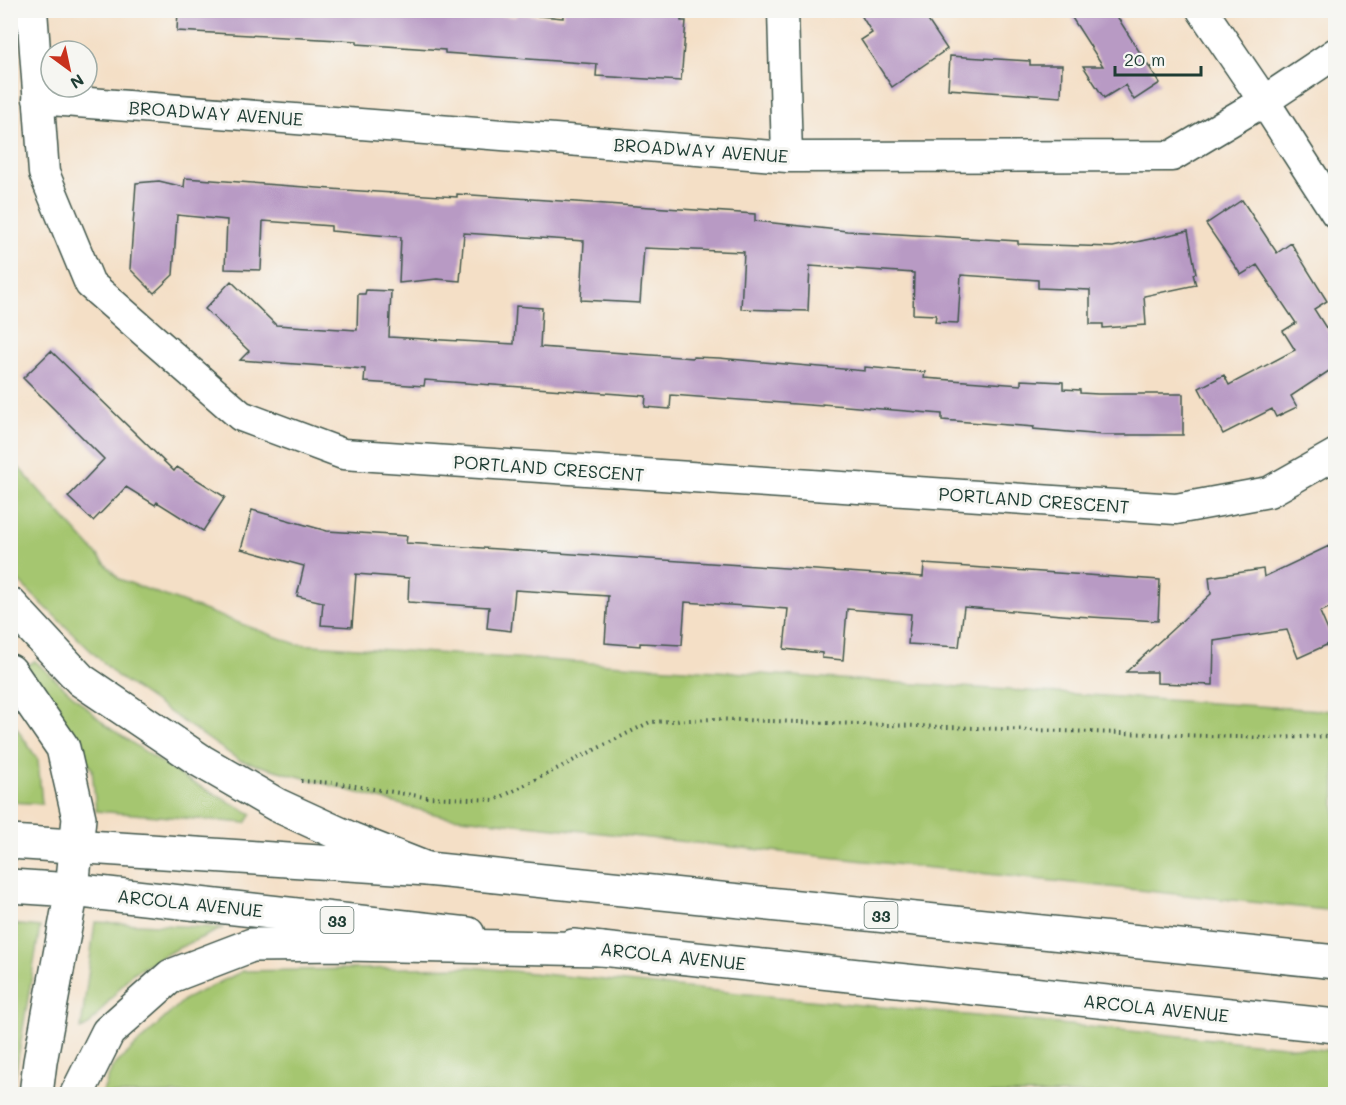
<svg xmlns="http://www.w3.org/2000/svg" width="1346" height="1105" viewBox="0 0 1346 1105" font-family="Mali,sans-serif">
<rect width="100%" height="100%" fill="#f6f6f2"/>
<filter id="ink" filterUnits="userSpaceOnUse"><feTurbulence type="fractalNoise" baseFrequency=".0167" numOctaves="2"/><feDisplacementMap in="SourceGraphic" scale="12" xChannelSelector="R" yChannelSelector="G"/><feConvolveMatrix kernelMatrix="1 2 1 2 8 2 1 2 1" color-interpolation-filters="sRGB"/></filter>
<filter id="wash" filterUnits="userSpaceOnUse"><feTurbulence type="fractalNoise" baseFrequency=".008" numOctaves="4" result="noise"/><feDisplacementMap in="SourceGraphic" scale="24" xChannelSelector="R" yChannelSelector="G"/><feGaussianBlur stdDeviation="1.35" result="paint"/><feColorMatrix in="noise" values="0 0 0 0 0 0 0 0 0 0 0 0 0 0 0 0 0 1.4 0 .05"/><feComposite in="paint" operator="in"/></filter>
<g filter="url(#wash)">
<rect width="100%" height="100%" fill="#f4dfc6"/>
<!-- green -->
<path fill="#a5c66f" stroke="#628252" stroke-width="1.5" d="M11,459l108,120 177,65 1039,67v200l-893,-95 -203,-56 -122,-84 -106,-102z
M35,661l72,65 79,53 66,35 -6,9 -150,-12 -4,-42 -18,-31 -48,-72z
M10,718l28,42 4,44 -31,-2z
M95,922l128,6 -49,22 -43,24 -41,50 -9,5z
M11,924l29,3 -28,167h-2z
M470,967l865,84v43h-1233l10,-26 73,-69 58,-28z"/>
<g id="blocks">
<!-- building -->
<path fill="#b89ac4" d="M178,10h243l95,7v-3l47,4v-8h118v11h5l-5,60 -85,-5 1,-12 -152,-11v-3l-88,-6v-3l-180,-10z
M858,10h63l26,39 -55,38 -31,-47 11,-7z
M1067,10h46l36,57h4l-3,1 10,15 -26,17 -9,-15 -21,13 -21,-32h20z
M950,56l80,5v4h32l-1,32 -113,-8z
M185,178l160,12 112,7v-3l298,20v7l92,10 171,10v3l95,3 75,-16 8,42 -3,1 3,11 -52,11 2,29 -43,3v-4h-13v-34l-52,-2v-8l-77,-5 -3,48 -23,-1 1,-7 -23,-1 1,-41 -104,-7 -2,45 -67,-2 3,-57 -100,-4 -4,55 -59,-3 3,-59 -120,-8 -4,48 -23,-2 -38,4 2,-46 -70,-6v-5l-68,-5 -2,49 -36,-1 2,-49 -50,-5 -4,60 -19,18 -24,-24 6,-86 23,-2 25,6z
M1242,200l35,53 14,-10 36,58 -13,8 21,33v25l-44,29 6,11 -21,10 -4,-8 -49,25 -24,-46 25,-13 5,10 66,-35 -12,-19 13,-8 -39,-58 -16,10 -35,-51z
M231,281l45,44 81,5 1,-36h7l1,-4 25,1 -2,46 125,7 2,-38 26,2 -2,39 153,11v-1l26,1 146,13v-4l34,3 26,2 -1,6 97,7v-5l42,2v7l17,1v3l18,1h85v41h-79l-71,-6 1,-2 -92,-7v-6l-120,-10v2l-151,-11 -1,14 -25,-2 1,-11 -221,-16 -1,6 -60,-4 1,-13 -125,-9 9,-9 -44,-42z
M51,351l123,120 3,-4 48,30 -22,34 -46,-29 -2,3 -29,-18 -33,34 -25,-24 36,-38 -81,-81z
M252,510l75,21 80,5 -1,7 517,34 1,-13 236,16 -2,41 -84,-5 -110,-9 -5,40 -51,-3 3,-30 -64,-5 -4,51 -21,-2v-5l-38,-4 4,-40 -103,-7 -3,43 -42,-2v3l-35,-3 3,-47 -93,-6 -4,41 -24,-3 2,-21 -81,-5 1,-24 -53,-4 -4,53 -31,-2 2,-23 -26,-6 7,-30 -63,-17z
M1329,546l6,12v47l-15,7 13,30 -35,16 -11,-28 -73,11 -1,44 -56,-2v-11h-31l85,-78 -2,-17 54,-8 1,8z"/>
</g>
</g>
<g filter="url(#ink)">
<use href="#blocks" fill-opacity="0" stroke="#3f554a" stroke-width="1.5"/>
<g fill="none" stroke-linecap="round" stroke-linejoin="round">
<!-- street casing -->
<g stroke="#3f554a" stroke-width="33">
<path id="street" d="M32,10l12,163 46,111 151,132 102,38 833,55 93,-17 67,-38
M783,10l4,147
M1202,10l62,91 72,112
M38,99l749,58 385,-1 92,-55 72,-48"/>
</g>
<!-- primary casing -->
<g stroke="#3f554a" stroke-width="36">
<path id="primary" d="M10,842l417,27 909,93
M10,886l62,4 396,44
M573,946l763,80"/>
</g>
<!-- highway casing -->
<g stroke="#3f554a" stroke-width="36">
<path id="highway" d="M10,604l71,76 120,81 76,44 74,34 76,30
M10,671l53,77 16,70 -7,72 -32,172 -4,32
M77,1094l31,-62 63,-56 81,-31 93,-1 257,5"/>
</g>
<!-- path -->
<path stroke="#3f554a" stroke-width="4" stroke-dasharray="1.5 4.5" stroke-linecap="butt" d="M301,781l34,2 90,14 70,3 155,-78 62,-3 555,19 69,-2"/>
<!-- street -->
<use href="#street" stroke="#fff" stroke-width="30"/>
<!-- primary -->
<use href="#primary" stroke="#fff" stroke-width="33"/>
<!-- highway -->
<use href="#highway" stroke="#fff" stroke-width="33"/>
</g>
</g>
<g text-anchor="middle" dominant-baseline="central" stroke-width="6" stroke-linejoin="round" paint-order="stroke">
<!-- shield labels -->
<g fill="#f6f6f2" stroke="#60746d" stroke-width="1.5">
<rect x="864.5" y="902" width="33" height="26" rx="4.5"/>
<rect x="320.5" y="907" width="33" height="26" rx="4.5"/>
</g>
<g font-size="16" font-weight="bold" fill="#1f3d34">
<text x="881" y="915">33</text>
<text x="337" y="920">33</text>
</g>
<!-- street labels -->
<g font-size="18" fill="#1f3d34" stroke="#f6f6f2">
<text transform="translate(216 113) rotate(4)">BROADWAY AVENUE</text>
<text transform="translate(701 150) rotate(4)">BROADWAY AVENUE</text>
<text transform="translate(549 468) rotate(4)">PORTLAND CRESCENT</text>
<text transform="translate(1034 500) rotate(4)">PORTLAND CRESCENT</text>
<text transform="translate(190 903) rotate(6)">ARCOLA AVENUE</text>
<text transform="translate(673 956) rotate(6)">ARCOLA AVENUE</text>
<text transform="translate(1156 1008) rotate(6)">ARCOLA AVENUE</text>
</g>
</g>
<!-- margin -->
<rect width="1346" height="1105" fill="none" stroke="#f6f6f2" stroke-width="36"/>
<!-- north arrow -->
<g transform="translate(69 69) rotate(147)"><circle r="28" fill="#f6f6f2" stroke="#a0aca6" stroke-width="1.5"/>
<path d="M0-4.5L10 22L0 15L-10 22Z" fill="#c8321e"/>
<text y="-9" font-size="16" font-weight="bold" text-anchor="middle" fill="#1f3d34">N</text>
</g>
<!-- scale -->
<path d="M1115 66v9h86v-9" fill="none" stroke="#1f3d34" stroke-width="3"/>
<text x="1124" y="66" font-size="18" fill="#1f3d34" stroke="#f6f6f2" stroke-width="4.5" paint-order="stroke">20 m</text>
</svg>
